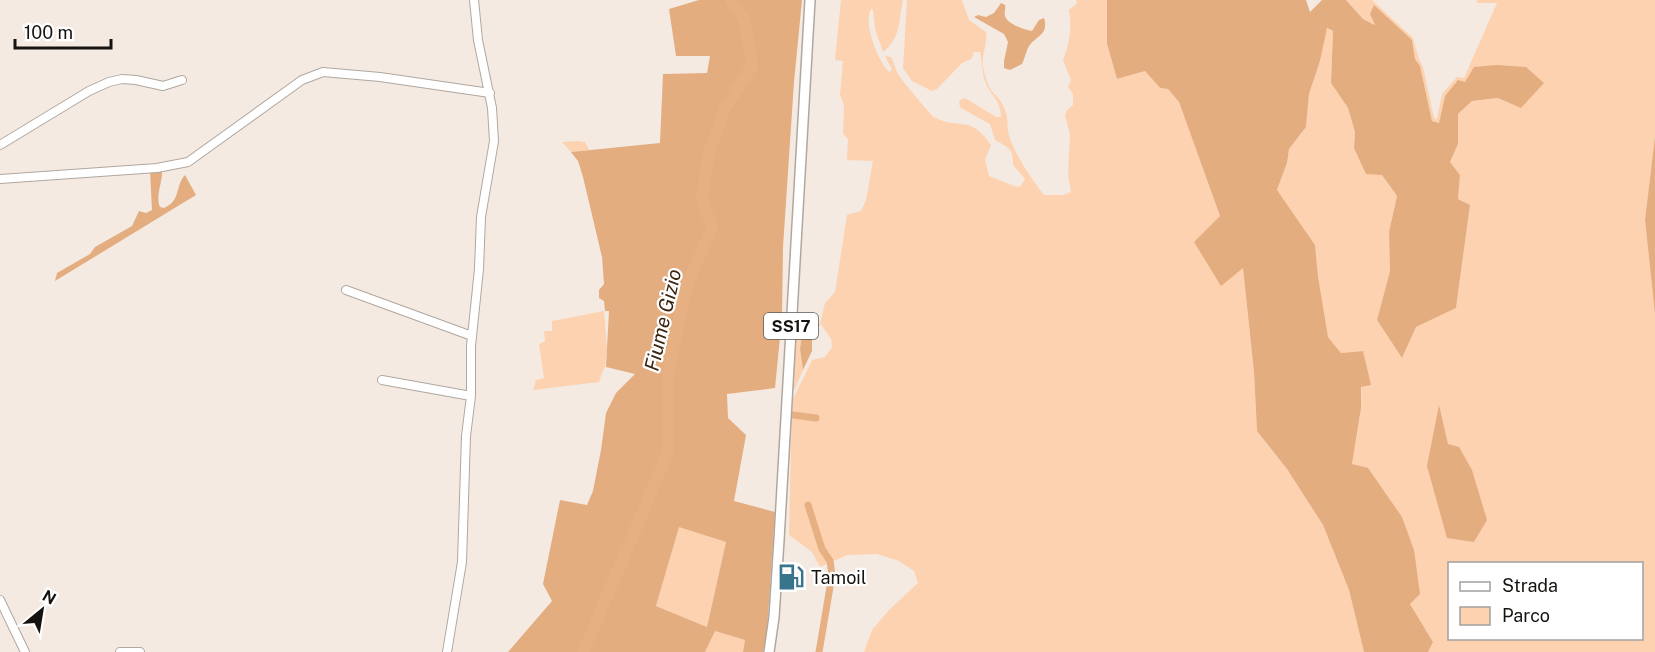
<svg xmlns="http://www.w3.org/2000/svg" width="1655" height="652" viewBox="0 0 1655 652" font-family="'Public Sans',sans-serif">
<rect width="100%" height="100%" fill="#f4eae2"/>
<!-- green -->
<path fill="#fdd2b0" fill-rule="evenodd" d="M841,0h62c-4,19 -2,39 -20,52l-8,-23 -2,-19 -2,-1c-8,15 7,52 18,63l3,-2 -7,-14 6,1c4,6 4,12 7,17 3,5 33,42 36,43 25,14 35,-4 57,28l-6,15 4,16 25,10 6,1 5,-8 -12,-14c0,-17 -4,-17 -18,-25l-5,-16 -29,-16 -2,-4 1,-4 5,-2 31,19h5c0,-15 -8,-20 -14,-31 -5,-10 -5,-24 -7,-34h-6l-3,7 -9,4 -25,26 -5,2 -20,-10 -9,-13 4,-68h55l7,20 17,12c2,12 -5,22 -3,36 2,6 4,16 8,22 5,7 10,9 13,18 4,7 3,15 4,22 2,18 25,51 36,65h19l8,-3 -3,-17 2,-41 -5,-19 2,-5 6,-5v-11l-5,-7 3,-7 -8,-20c7,-17 9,-33 6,-50l8,-7 -1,-3h31v44l10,35 28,-8 15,17 8,1 11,13 41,114 23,52 11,104 3,59 30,38 36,56 26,65 15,62h-500l8,-22 17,-20 29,-27 -4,-12 -15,-10 -22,-7 -30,1 -27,12 -8,-15 -23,-17 3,-138h2l18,-37 13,-3 7,-10 -1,-8 -11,-16 5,-20 10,-11 12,-77 14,-4 5,-11 7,-39 -26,-1 1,-21 -5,-5 1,-29 -4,-10 3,-34 -8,-1z
M1346,0h26l41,38 6,21 4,8 11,51 3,1 5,-25 15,-17 7,1 33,-75h-20v-3h178v136l-10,84 10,94v338h-227l5,-10 -23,-38 -58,-140 9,-56 1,-57 -21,2 -13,-16 -10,-61 -3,-31 -38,-54 10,-28 2,-14 17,-22 3,-33 11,-33 6,-33 7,3 -2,52 17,25 7,24 -1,16 28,27 15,21 -8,36 1,39 -13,49 25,38 14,-31 40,-19 14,-103 -12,-6 2,-24 -10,-13 8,-18v-30l14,-13 26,-3 -33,-16 -20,14 -6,27 -7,-2 -12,-55 -5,-7 -3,-19 -49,-21zM1450,564h192v74h-192z
M577,141l8,1 4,8 -18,2 -9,-10z
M604,311l3,36 -2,21 -2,2 -4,12 -66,8 3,-10 8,-2 -5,-34 6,-3 -1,-10h8v-10z
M795,319l9,1 -4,29 3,21 -8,19 -2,1z
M679,526l47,16 -19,85 -51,-21z
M715,630l30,10 -2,12h-38z"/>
<!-- forest -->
<path fill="#e3ad80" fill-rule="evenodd" d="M699,0h103l-8,82 -11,165 -1,70 -7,71 -48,6 1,24 18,17 -12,66 41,11 -8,119 -4,21h-20l2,-12 -30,-9 -10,21h-197l44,-51 -9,-17 17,-84 27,5 6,-14 8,-41 5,-37 10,-20 19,-19 -29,-7 3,-56h-4l-1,-10 -5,-3v-8l5,-6 -2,-27 -19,-80 -5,-16 -7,-9 89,-9 3,-69 44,-1 3,-17h-34l-7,-47zM679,527l47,15 -19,85 -51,-21z
M1107,0h199l4,12 12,-12h24l17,19 12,6 -5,-11 4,-9 38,35 3,19 5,7 12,55 7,2 6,-27 13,-16 7,2 9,-15 23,-2 29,2 18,16 -23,25 -23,-10 -26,3 -14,13v30l-8,18 10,13 -2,24 12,6 -14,103 -40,19 -14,31 -25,-38 13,-49 -1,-39 8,-36 -15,-21 -16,-1 -12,-26 1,-16 -7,-24 -17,-25 2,-52 -6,-3 -7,33 -11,33 -3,33 -17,22 -2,14 -10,27 38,55 3,31 10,61 13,16 22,-2 8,34 -10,2v21l-9,56 16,4 34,49 12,33 6,44 -10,10 23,38 -5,10h-64l-15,-62 -26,-65 -36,-56 -30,-38 -3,-59 -11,-104 -22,18 -27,-44 26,-26 -41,-114 -11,-13 -8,-1 -15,-17 -28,8 -10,-35z
M1001,3l4,2c1,3 -1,7 0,11 2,8 20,14 27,15l7,-11 5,-2c5,17 -7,17 -15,28 -3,5 -4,12 -7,18l-12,6 -6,-2v-7l4,-19 -4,-8 -30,-17 4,-2 8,2 8,-4z
M1655,136v178l-10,-94z
M162,170c1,12 -7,26 -2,37l4,1c17,-7 11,-22 21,-33l11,20 -141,86 2,-8 33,-19 5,-7 37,-21 7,-15 7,2 6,-3 -2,-39z
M804,320l16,4 -8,10v17l-9,19 -3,-21z
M1439,405l9,39 11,3 13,23 15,50 -13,22 -27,-4 -20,-72z"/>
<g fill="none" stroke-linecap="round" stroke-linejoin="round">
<!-- canal -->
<path stroke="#e6b083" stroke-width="7" d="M793,415l23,3
M808,505l14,44 8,12 2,14 -13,77"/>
<!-- river -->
<path stroke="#e6b083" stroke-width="12" d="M583,652l85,-199v-81l18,-84 26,-61 -10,-27 7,-48 16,-44 27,-42 -8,-47 -13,-19"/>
<!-- minor casing -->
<g stroke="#b0a79f" stroke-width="10">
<path id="minor" d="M0,145l89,-54 20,-9 13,-3 14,1 27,6 19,-6
M0,179l157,-11 31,-6 114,-82 21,-8 57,5 110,16
M346,290l126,46
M382,380l89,16
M0,600l25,52
M120,652h20
M447,652l15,-90 4,-126 5,-40v-50l8,-77 2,-52 13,-76 -2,-33 -14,-68 -4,-40"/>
</g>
<!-- major casing -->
<g stroke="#b0a79f" stroke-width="12">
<path id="major" d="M769,652l5,-35 5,-77 31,-540"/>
</g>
<!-- minor -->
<use href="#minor" stroke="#fff" stroke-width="8"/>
<!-- major -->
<use href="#major" stroke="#fff" stroke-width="9"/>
</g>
<!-- icons -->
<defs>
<g id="fuel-bare" transform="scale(2.07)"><path d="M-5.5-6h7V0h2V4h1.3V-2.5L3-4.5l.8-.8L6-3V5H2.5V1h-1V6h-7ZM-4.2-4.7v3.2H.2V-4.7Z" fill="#39748d" stroke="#fff" stroke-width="2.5" paint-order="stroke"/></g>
</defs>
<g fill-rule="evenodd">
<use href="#fuel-bare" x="791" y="577"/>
</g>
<g text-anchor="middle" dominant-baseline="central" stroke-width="4.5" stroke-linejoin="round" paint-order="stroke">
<!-- shield labels -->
<rect fill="#fff" stroke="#5b5957" stroke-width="1.5" x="764" y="313" width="54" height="26" rx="4.5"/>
<g font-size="16" font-weight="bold" fill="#15120f">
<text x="791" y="326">SS17</text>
</g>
<!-- poi labels -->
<g font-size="18" fill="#15120f" stroke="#fff" text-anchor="start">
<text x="811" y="577">Tamoil</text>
</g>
<!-- water labels -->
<g font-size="20" font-style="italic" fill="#3a230f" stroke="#fff">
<text transform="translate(663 320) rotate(-77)">Fiume Gizio</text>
</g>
</g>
<!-- legend -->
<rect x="1448" y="562" width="195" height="78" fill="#ffffff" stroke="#a1a09f" stroke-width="1.5"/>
<rect x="1460" y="582" width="30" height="9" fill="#ffffff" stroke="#a1a09f" stroke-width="1.5"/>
<text x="1502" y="592" font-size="18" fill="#15120f">Strada</text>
<rect x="1460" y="607" width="30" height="18" fill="#fdd2b0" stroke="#a1a09f" stroke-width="1.5"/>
<text x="1502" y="622" font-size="18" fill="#15120f">Parco</text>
<!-- north arrow -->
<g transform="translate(42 610) rotate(30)" stroke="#ffffff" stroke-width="4.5" paint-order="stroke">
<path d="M0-4.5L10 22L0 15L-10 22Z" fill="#15120f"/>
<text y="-9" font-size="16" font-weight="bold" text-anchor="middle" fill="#15120f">N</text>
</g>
<!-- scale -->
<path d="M15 39v9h96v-9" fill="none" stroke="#15120f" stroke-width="3"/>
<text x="24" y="39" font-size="18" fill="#15120f" stroke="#ffffff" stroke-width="4.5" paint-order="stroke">100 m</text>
</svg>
